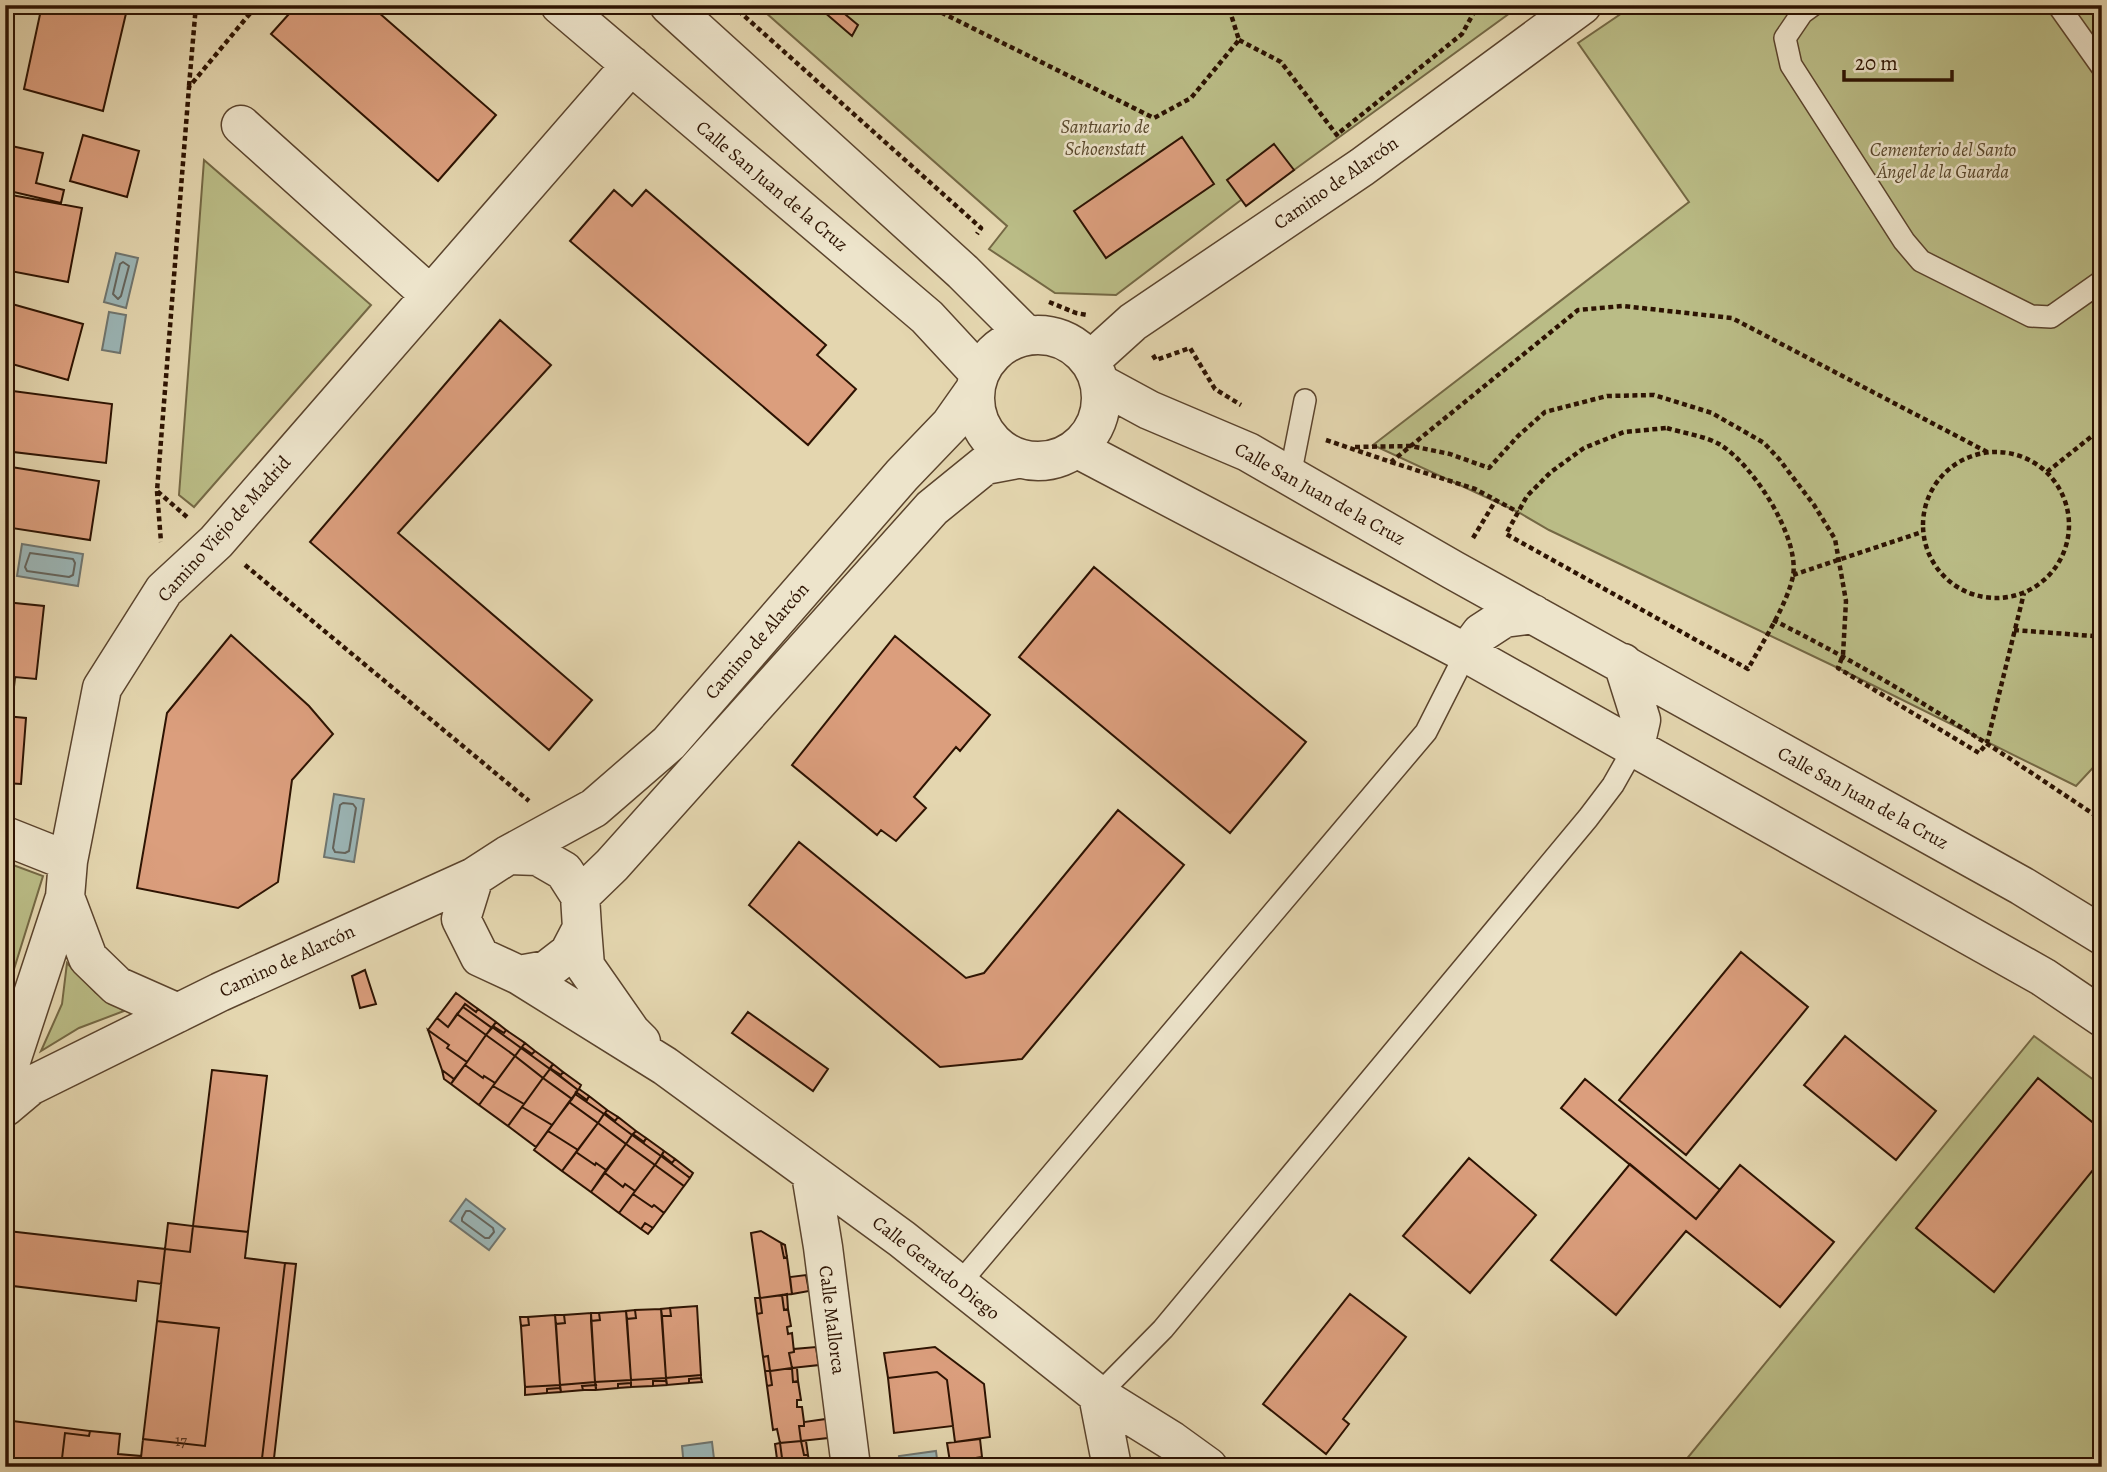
<svg xmlns="http://www.w3.org/2000/svg" width="2107" height="1472" viewBox="0 0 2107 1472" font-family="Alegreya,serif">
<rect width="100%" height="100%" fill="#e4d6af"/>
<filter id="stains"><feTurbulence type="fractalNoise" baseFrequency=".00286" numOctaves="4"/><feColorMatrix values="0 0 0 0 .2 0 0 0 0 .09 0 0 0 0 .02 0 0 0 .5 -.17"/></filter>
<radialGradient id="worn" r=".72"><stop offset=".6" stop-color="#630" stop-opacity="0"/><stop offset="1" stop-color="#630" stop-opacity=".3"/></radialGradient>
<!-- green -->
<path fill="#babc86" stroke="#746844" stroke-width="2" d="M757,5h764l-227,165 -53,30 -125,95 -61,-2 -66,-44 18,-23z
M1634,5h468v753l-26,28 -238,-118 -289,-138 -31,-18 -145,-67 316,-243 -111,-159z
M204,160l167,145 -177,202 -15,-12z
M5,862l38,14 -38,122z
M67,963l29,30 28,18 -45,17 -38,23 21,-47z
M2034,1036l68,50v381h-422z"/>
<!-- water -->
<path fill="#9bb6b7" stroke="#6f756f" stroke-width="2" d="M116,253l22,5 -12,50 -22,-6z
M109,312l17,3 -6,38 -18,-3z
M22,544l61,10 -5,32 -61,-10z
M334,794l30,5 -10,63 -30,-5z
M466,1199l39,30 -16,21 -39,-29z
M712,1442l3,25h-31l-2,-21z
M936,1451l2,16h-38l-1,-11z"/>
<g fill="none" stroke-linecap="round" stroke-linejoin="round">
<!-- shore -->
<path stroke="#64645c" stroke-width="2" d="M123,262l6,4 -8,30 -3,3 -5,-5 7,-30z
M30,553l43,6 2,4 -2,12 -4,2 -42,-6 -2,-4z
M343,803l10,1 3,4 -7,43 -4,2 -10,-1 -2,-4 7,-43z
M466,1211h4l23,17 1,4 -5,6h-4l-23,-17v-3z"/>
</g>
<!-- building -->
<path fill="#db9e7d" stroke="#2d1302" stroke-width="2" d="M42,5h86l-25,106 -79,-22z
M297,5h73l126,110 -58,66 -167,-147z
M816,5h18l24,20 -6,11z
M83,135l56,16 -12,46 -57,-16z
M1182,137l32,47 -108,74 -32,-47z
M1274,144l20,26 -48,36 -19,-26z
M7,145l36,8 -7,30 28,7 -3,13 -56,-13z
M614,190l18,16 14,-16 180,155 -9,10 39,34 -48,56 -238,-204z
M6,194l76,14 -14,74 -63,-12z
M12,304l71,20 -15,56 -63,-18v-33z
M500,320l51,45 -153,168 194,167 -43,50 -239,-208z
M5,390l107,14 -6,59 -101,-12z
M5,466l94,15 -9,59 -85,-13z
M1094,567l212,175 -76,91 -211,-176z
M5,602l39,4 -8,73 -21,-2 -1,10 -9,-1z
M231,635l78,71 24,28 -41,46 -14,102 -40,26 -101,-20 30,-175z
M895,636l95,79 -30,36 -4,-4 -42,50 12,11 -30,33 -15,-11 -4,5 -85,-70z
M5,716l21,2 -5,66 -16,-1z
M1118,810l66,55 -162,194 -82,8 -191,-162 50,-63 167,136 18,-5z
M1741,952l67,55 -122,148 -67,-55z
M365,970l11,34 -16,4 -8,-32z
M456,993l22,16 -2,3 -11,-8 -17,23 -11,-9z
M465,1004l11,8 2,-3 18,13 -4,6 -29,-21z
M463,1007l29,21 -6,7 -29,-21z
M748,1012l80,57 -15,22 -81,-58z
M457,1014l29,21 -19,27 -20,-14 2,-3 -21,-15 9,-12 11,9z
M496,1022l10,8 -2,3 -11,-7z
M493,1026l11,7 2,-3 19,13 -4,5 -29,-21z
M492,1027l29,21 -6,8 -29,-21z
M428,1030l21,15 -2,3 20,14 -13,17 -12,-9z
M486,1035l29,21 -20,27 -11,-7 -1,2 -18,-13z
M1845,1036l91,75 -40,49 -92,-75z
M525,1043l10,8 -3,3 -10,-7z
M522,1047l10,7 3,-3 18,13 -3,5 -29,-21z
M521,1048l29,21 -7,9 -28,-22z
M515,1056l28,22 -19,26 -31,-18z
M553,1064l10,8 -2,3 -11,-7z
M465,1065l18,13 1,-2 11,7 -16,22 -28,-21z
M550,1068l11,7 2,-3 18,13 -2,4 -1,1z
M550,1069l28,21 -6,9 -29,-21z
M212,1070l55,6 -19,156 -55,-6z
M442,1070l12,9 -3,5 -7,-5z
M543,1078l29,21 -20,26 -30,-18z
M2038,1078l64,52v29l-108,133 -78,-64z
M1585,1079l135,111 -24,29 -135,-111z
M493,1086l31,18 -16,22 -29,-21z
M579,1089l10,7 -2,4 -11,-8z
M576,1092l11,8 2,-4 18,14 -2,3 -1,1 -29,-20z
M575,1094l29,20 -6,9 -29,-21z
M569,1102l29,21 -20,27 -30,-19z
M522,1107l30,18 -16,22 -28,-21z
M607,1110l11,7 -3,4 -10,-8z
M605,1113l10,8 3,-4 18,14 -4,4 -28,-21z
M604,1114l28,21 -6,9 -28,-21z
M598,1123l28,21 -20,26 -10,-7 -1,2 -19,-13z
M548,1131l30,19 -16,21 -28,-21z
M636,1131l10,7 -2,4 -11,-8z
M633,1134l11,8 2,-4 18,13 -3,5 -29,-21z
M632,1135l29,21 -6,9 -29,-21z
M626,1144l29,21 -20,26 -10,-7 -2,3 -18,-14z
M664,1151l11,8 -3,4 -10,-8z
M576,1152l19,13 1,-2 10,7 -15,22 -29,-21z
M662,1155l10,8 3,-4 18,14 -3,5 -29,-22z
M661,1156l29,22 -6,8 -29,-21z
M1469,1158l67,57 -66,78 -67,-57z
M1630,1164l66,55 44,-54 94,77 -54,65 -94,-76 -70,84 -65,-55z
M655,1165l29,21 -20,27 -10,-8 -2,2 -19,-13z
M605,1173l18,14 2,-3 10,7 -16,22 -28,-21z
M633,1194l19,13 2,-2 10,8 -11,15 -8,-5 -4,6 -22,-16z
M168,1223l25,3 -3,26 -25,-3z
M645,1223l8,5 -5,6 -7,-5z
M193,1226l55,6 -3,26 40,5 -24,204h-121l3,-28 62,7 14,-118 -62,-7 8,-72 25,3z
M8,1231l157,18 -4,35 -23,-3 -2,20 -131,-16z
M761,1231l20,12 3,15 3,-1 5,37 -32,4 -9,-65z
M781,1243l4,2 2,12 -3,1z
M285,1263l11,1 -23,203h-12z
M806,1275l3,16 -17,3 -2,-17z
M787,1294l1,15 -4,1 -2,-15z
M1350,1294l56,43 -63,82 6,5 -23,30 -63,-50z
M782,1295l2,15 4,-1 3,17 -4,1 1,7 4,-1 2,19 -5,1 3,15 -22,3 -2,-15 -5,1 -6,-43 5,-1 -2,-15z
M755,1298h5l2,15 -5,1z
M697,1306l4,69 -35,3 -4,-62h9l-1,-8z
M670,1308l1,8h-9l-1,-7z
M661,1309l5,69 -35,2 -4,-61 9,-1 -1,-8z
M635,1310l1,8 -9,1 -1,-8z
M626,1311l5,69 -36,2 -4,-61 9,-1 -1,-7z
M591,1313l4,69 -35,3 -4,-61 9,-1 -1,-8z
M591,1313h8l1,7 -9,1z
M555,1315l5,70 -35,2 -4,-61 8,-1 -1,-8z
M555,1315h9l1,8 -9,1z
M520,1317h8l1,8 -8,1z
M157,1321l62,7 -14,118 -62,-7z
M816,1347l3,18 -27,3 -3,-15 5,-1v-3z
M935,1347l49,37 6,53 -35,5 -8,-62 -10,-8 -49,6 -4,-25z
M768,1356l2,15h-5l-2,-14z
M792,1368l1,14 5,-1 3,19h-4v7h5l2,15v4h-5l2,15 -21,2 -3,-14 -4,1 -6,-44 5,-1 -2,-14z
M792,1368h5l1,13 -5,1z
M765,1371h5l2,14 -5,1z
M937,1372l10,8 6,46 -59,7 -6,-55z
M701,1375v3l-12,1v4l-22,2 -1,-7z
M666,1378v3h-13v5l-22,1v-7z
M701,1378l1,4 -13,1v-4z
M631,1380v3l-13,1v4l-22,2 -1,-8z
M653,1381h13l1,4 -14,1z
M595,1382l1,3 -14,1 1,4 -22,2 -1,-7z
M631,1383v4l-13,1v-4z
M560,1385v3l-13,1v4l-22,2v-8z
M596,1385v5h-13l-1,-4z
M560,1388l1,4 -14,1v-4z
M826,1419l2,19 -27,3 -2,-15h5v-4z
M5,1420l85,11 -1,5 -24,-3 -4,34h-56z
M90,1431l30,3 -2,20 23,2 -1,11h-79l4,-34 24,3z
M980,1439l2,18 -32,5 -3,-19z
M801,1441l3,14h4l2,12h-32l-1,-8 5,-1 -2,-15z
M801,1441h5l2,14h-4z
M780,1443l2,15 -5,1 -2,-15z"/>
<g fill="none" stroke-linecap="round" stroke-linejoin="round">
<!-- service casing -->
<g stroke="#5b442d" stroke-width="24">
<path id="service" d="M1813,5l-11,8 -17,25 6,27 113,176 17,20 110,55 20,1 51,-36
M2058,5l44,62
M1290,476l15,-76
M959,1284l467,-552 40,-79
M1098,1395l65,-66 425,-511 25,-33 22,-39"/>
</g>
<!-- minor casing -->
<g stroke="#5b442d" stroke-width="41">
<path id="minor" d="M560,5l367,312 51,55
M669,5l294,267 62,62
M241,125l188,169
M975 398a63 63 0 1 1 126 0a63 63 0 1 1-126 0Z
M1091,360l42,-38 229,-155 220,-162
M1101,384l48,26 99,42 205,118 569,316 80,49
M1078,449l388,204 577,324 59,40
M1466,653l15,-20 23,-15 29,-4
M1623,663l18,57 -6,26
M5,836l63,25
M474,877l-13,42 19,38 39,18 28,-5 22,-17 13,-25 -2,-32 -16,-25 -26,-15 -30,-1
M580,896l32,-31 320,-357 53,-43 32,-6
M65,897l23,61 29,28 61,27
M582,928l3,38 46,66 10,10
M519,975l146,91 237,173 196,156 74,46 36,26
M5,1079l60,-182 3,-36 34,-173 62,-98 52,-48 415,-477
M5,1107l25,-21 190,-94 254,-115 34,-22 86,-47 75,-65 233,-268 48,-50 24,-34
M811,1174l12,73 28,220
M1098,1395l14,72"/>
</g>
<!-- path -->
<path stroke="#2d1302" stroke-width="4.5" stroke-dasharray="5 3.5" stroke-linecap="butt" d="M732,5l249,223 -4,6
M926,5l228,113 37,-20 48,-58 -11,-35
M1239,40l42,22 59,77
M189,86l7,-81
M1340,132l122,-98 16,-29
M1049,302l27,11 11,2
M1153,355l3,5 34,-12 25,41 26,16
M1667,428c16,5 38,8 52,16 33,19 81,93 74,132 -6,29 -31,67 -45,93l-242,-135 21,-38 24,-24 33,-24 40,-16z
M1326,440l65,22 187,-152 45,-4 109,12 257,135
M1355,447l56,-1 39,8 39,14 29,-32 27,-24 62,-16 47,-1 58,18 52,30 15,16 35,46 21,34 11,62 -3,54 -5,13 141,85 8,-10 37,-150
M1923 525a73 73 0 1 1 146 0a73 73 0 1 1-146 0Z
M1391,462l84,27 43,23
M2047,472l55,-44
M157,491l4,51
M187,517l-30,-26 32,-404 68,-82
M1473,538l23,-38
M245,565l284,236
M1793,575l129,-43
M1773,620c115,57 222,128 329,200
M2014,630l79,6 9,-4"/>
<!-- service -->
<use href="#service" stroke="#ede4cb" stroke-width="21"/>
<!-- minor -->
<use href="#minor" stroke="#ede4cb" stroke-width="38"/>
</g>
<g text-anchor="middle" dominant-baseline="central" stroke-width="5" stroke-linejoin="round" paint-order="stroke">
<!-- number labels -->
<g font-size="16" fill="#583621">
<text x="181" y="1441">17</text>
</g>
<!-- park labels -->
<g font-size="19" font-style="italic" fill="#57462a" stroke="#ede4cb">
<text x="1105" y="127">Santuario de<tspan x="1105" dy="22">Schoenstatt</tspan></text>
<text x="1943" y="150">Cementerio del Santo<tspan x="1943" dy="22">Ángel de la Guarda</tspan></text>
</g>
<!-- street labels -->
<g font-size="19" fill="#2d1302" stroke="#ede4cb">
<text transform="translate(1336 183) rotate(-35)">Camino de Alarcón</text>
<text transform="translate(772 186) rotate(40)">Calle San Juan de la Cruz</text>
<text transform="translate(1320 494) rotate(29)">Calle San Juan de la Cruz</text>
<text transform="translate(224 529) rotate(-48)">Camino Viejo de Madrid</text>
<text transform="translate(757 641) rotate(-49)">Camino de Alarcón</text>
<text transform="translate(1863 798) rotate(29)">Calle San Juan de la Cruz</text>
<text transform="translate(287 961) rotate(-25)">Camino de Alarcón</text>
<text transform="translate(936 1268) rotate(38)">Calle Gerardo Diego</text>
<text transform="translate(832 1320) rotate(83)">Calle Mallorca</text>
</g>
</g>
<!-- margin -->
<rect width="2107" height="1472" fill="none" stroke="#e4d6af" stroke-width="28"/>
<rect x="7" y="7" width="2093" height="1458" fill="none" stroke="#2d1302" stroke-width="3.5"/>
<rect x="14" y="14" width="2079" height="1444" fill="none" stroke="#2d1302" stroke-width="2"/>
<!-- scale -->
<path d="M1844 70v10h108v-10" fill="none" stroke="#2d1302" stroke-width="3.5"/>
<text x="1855" y="70" font-size="21" fill="#2d1302" stroke="#ede4cb" stroke-width="5" paint-order="stroke">20 m</text>
<rect width="100%" height="100%" filter="url(#stains)"/>
<rect width="100%" height="100%" fill="url(#worn)"/>
</svg>
